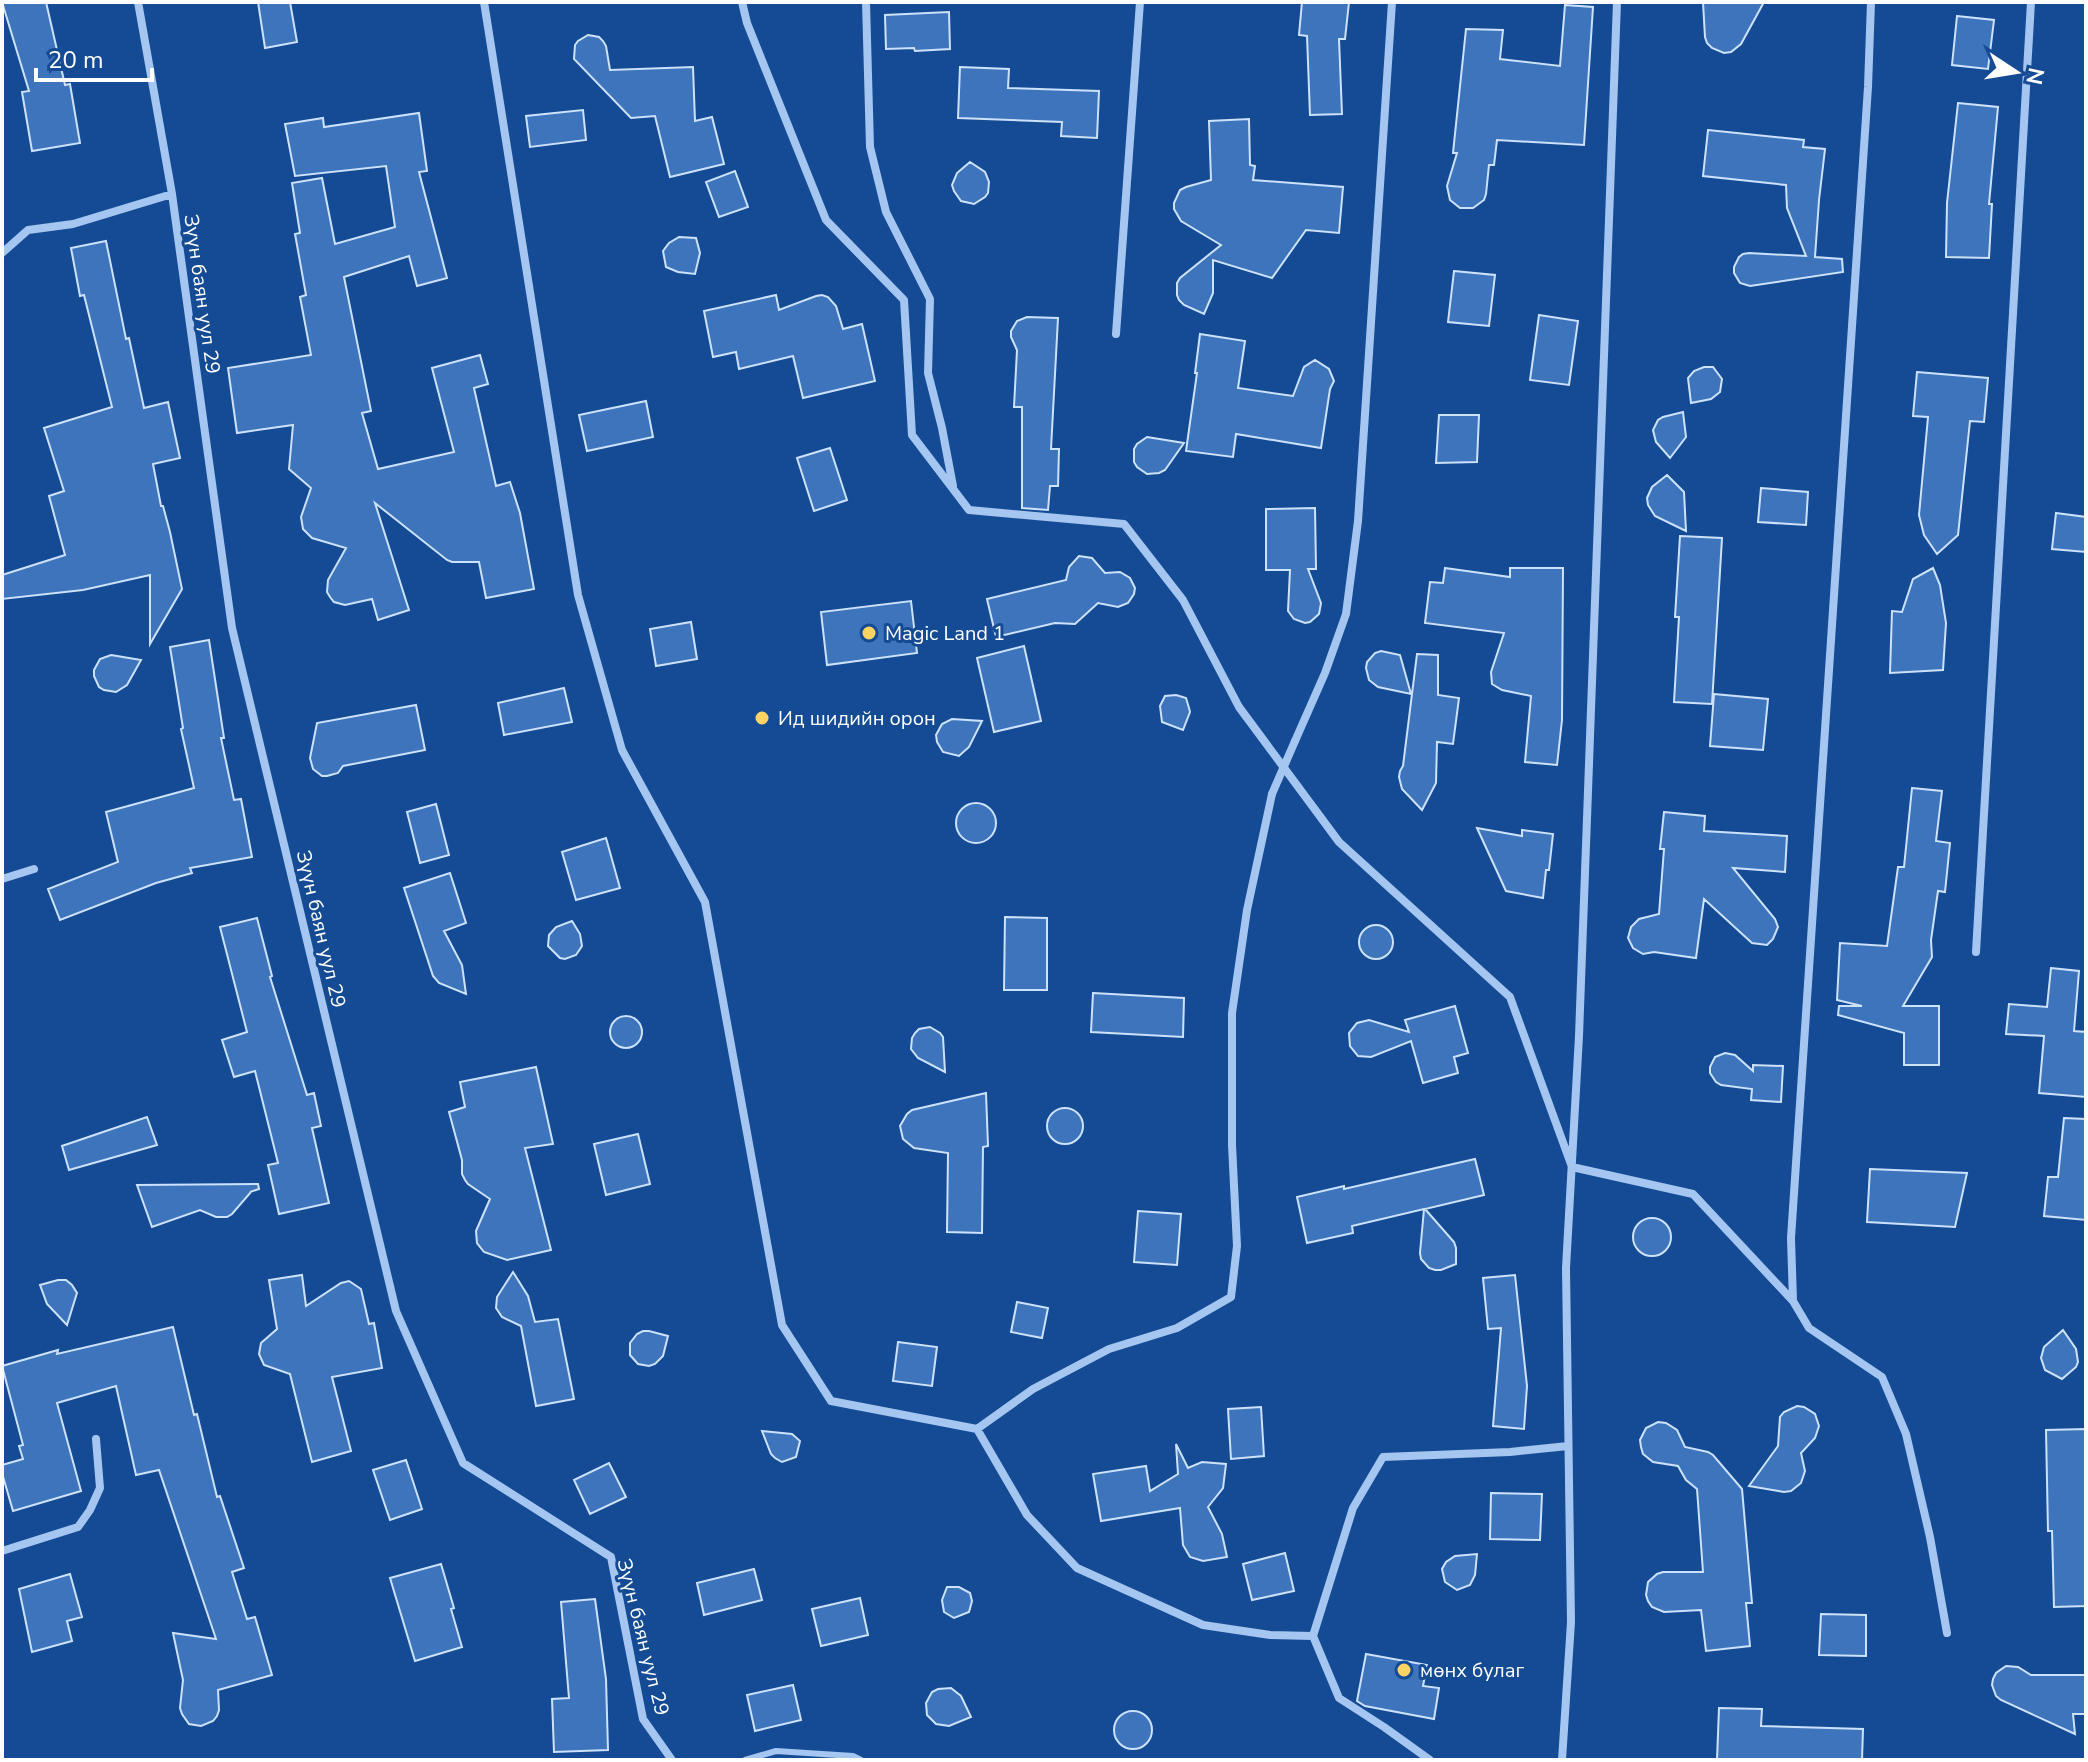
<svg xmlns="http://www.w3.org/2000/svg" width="2088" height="1762" viewBox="0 0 2088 1762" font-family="'Nunito Sans',sans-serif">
<rect width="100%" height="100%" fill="#154b94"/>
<!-- building -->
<path fill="#3d74bb" stroke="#cce1fc" stroke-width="2" d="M2,2h44l19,83 5,-1 10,59 -48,8 -10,-59 7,-1z
M258,2h32l7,40 -32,6z
M1302,2h47l-4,37h-6l3,75 -32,1 -3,-79 -8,-1z
M1703,2h61l-23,42 -10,8 -7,1 -12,-5 -5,-5 -2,-6z
M1565,5l28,2 -9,138 -87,-5 -3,25h-5l-3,29 -2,6 -11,8h-13l-10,-8 -3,-14 10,-33h-4l13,-124 37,1 -3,29 60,7z
M949,12l1,37 -35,2 -1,-3 -28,1 -1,-34z
M1957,16l37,4 -6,49 -36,-4z
M588,35l11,2 4,4 3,5 4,24 83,-3 2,54 17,-4 12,47 -54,13 -15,-61 -24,2 -57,-59 1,-14 3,-4z
M960,67l49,2 -1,19 91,3 -2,47 -36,-2 1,-14 -104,-4z
M1958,103l40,4 -9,97h3l-3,54 -43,-1 1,-54z
M583,110l3,30 -56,7 -4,-31z
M419,113l8,58 -8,1 28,106 -30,8 -8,-30 -65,21 27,134 -9,2 16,56 76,-17 -22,-84 48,-13 8,29 -14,4 22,98 14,-4 10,31 14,76 -48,9 -7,-36h-27l-5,-2 -72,-57 34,107 -31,10 -6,-21 -27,6 -11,-3 -4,-5 -3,-5 1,-12 18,-32 -34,-10 -9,-9 -2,-12 10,-29 -22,-19 4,-44 -56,8 -9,-65 83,-13 -11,-58 6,-2 -11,-61 5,-1 -8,-50 30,-5 13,66 60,-17 -9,-61 -91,10 -10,-52 38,-6 1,9z
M1249,119l1,46 5,1 -2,14 90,7 -4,46 -33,-3 -34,48 -59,-18v33l-9,21 -20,-9 -5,-5 -2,-5v-12l3,-5 41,-33 -40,-24 -7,-12v-6l6,-13 6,-3 25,-7 -2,-59z
M1708,130l96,10 -1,7 22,2 -6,51 -4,57 27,2 1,13 -93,14 -10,-3 -6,-10v-6l5,-10 4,-3 6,-1 57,3 -19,-48 -1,-23 -83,-9z
M970,162l15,10 4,10 -1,11 -3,4 -11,7 -13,-3 -7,-10 -2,-6 5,-12z
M735,171l13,36 -29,10 -13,-35z
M679,237l17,1 4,15 -5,21 -17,-2 -12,-5 -3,-16 6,-8z
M106,241l20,98 3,-1 15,70 24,-6 12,56 -27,6 8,42h2l7,26 12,57 -32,55v-69l-67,15 -81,9v-24l63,-20 -16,-59 15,-5 -20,-63 68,-21 -28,-112 -4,1 -9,-48z
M1454,271l41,4 -6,51 -41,-4z
M776,295l3,15 37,-14 6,-1 6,2 8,9 7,23 19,-5 13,57 -72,17 -10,-42 -54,13 -3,-17 -23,5 -9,-46z
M1539,315l39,6 -9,64 -39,-5z
M1027,317l31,1 -7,131h8l-1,37h-8l-2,24 -26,-2v-101h-8l3,-57 -6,-13v-6l6,-10z
M1200,334l45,7 -7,47 55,8 11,-29 11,-7 14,9 5,12 -4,8 -9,59 -85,-14 -3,23 -47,-6 11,-78h-2z
M1704,367h9l9,12 -2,13 -9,7 -20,4 -3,-25 6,-7z
M1917,372l71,6 -4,44 -14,-1 -12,114 -21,19 -13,-19 -5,-20 9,-98 -15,-1z
M646,401l7,36 -66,14 -8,-36z
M1683,412l3,25 -16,21 -14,-16 -3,-12 5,-10 5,-3z
M1439,415h40l-2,47 -41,1z
M1147,437l37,6 -19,27 -6,3 -12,1 -10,-7 -3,-5v-13l3,-5z
M830,448l17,52 -33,11 -17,-53z
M1667,475l17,17 2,39 -31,-15 -7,-11 -1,-7 5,-11z
M1761,488l47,4 -2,33 -48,-3z
M1315,508l1,61h-8l13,34 -2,11 -9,8 -5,1 -11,-4 -6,-8 2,-41h-24v-61z
M2056,513l30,4v35l-34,-3z
M1680,536l42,2 -10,166 -38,-2 5,-85h-4z
M1079,556l13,2 13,15 15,-1 10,6 5,10 -1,6 -6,9 -10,4 -20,-4 -23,21 -20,-1 -59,14 -9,-38 79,-19 3,-13z
M1445,568l65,9v-9h53l-1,152 -5,45 -32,-3 6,-66 -29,-6 -10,-6 -1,-12 13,-39 -79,-10 5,-41 13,1z
M1933,568l7,17 6,38 -3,47 -53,3 2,-62 10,1 11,-33z
M911,601l6,52 -90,12 -6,-53z
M691,622l6,37 -41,7 -6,-37z
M209,640l15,98h-3l13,62 7,-1 11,58 -62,11 2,5 -36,10 -96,37 -12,-31 70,-27 -12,-50 88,-24 -13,-59 2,-1 -13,-81z
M1024,646l17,75 -47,11 -17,-74z
M1381,651l19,4 11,39 -33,-7 -9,-7 -3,-12 1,-6 8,-9z
M1417,654l21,1v40l21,3 -6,46 -16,-2 -1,41 -14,27 -20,-21 -3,-12 1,-6 3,-5z
M111,655l30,5 -14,25 -11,7 -12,-2 -5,-3 -5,-11v-6l6,-11z
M564,688l8,34 -68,13 -6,-32z
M1714,694l54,5 -5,51 -53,-4z
M1176,695l10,3 3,10 1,4 -7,18 -21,-8 -2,-16 5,-10z
M416,705l9,45 -82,16 -5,7 -11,3h-5l-9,-7 -3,-11 7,-35z
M952,719l30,2 -13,26 -10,9 -16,-4 -6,-10 -1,-7 6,-11z
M1912,788l30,3 -6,50 14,2 -5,49 -7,-1 -7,49 1,17 -29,49h36v59h-35v-32l-66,-18 1,-9h23l-25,-6 3,-57 47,3 11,-79h6z
M956 823a20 20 0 1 1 40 0a20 20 0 1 1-40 0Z
M436,804l13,51 -29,8 -13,-51z
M1664,812l41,4 -1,15 83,5 -2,36 -52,-4 42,51 3,8 -5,12 -6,6 -15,-2 -48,-44 -8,59 -42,-6 -11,2 -10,-6 -5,-10 3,-11 8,-8 20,-5 5,-65h-4z
M1477,828l45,8v-6l31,4 -4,36h-3l-3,28 -37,-7z
M606,838l14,50 -44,12 -14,-48z
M450,873l16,50 -22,8 18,34 4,29 -27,-11 -6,-7 -29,-88z
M1005,917l42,1v72h-43z
M257,918l15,58 -2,1 37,118 7,-2 7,33 -9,2 17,75 -50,11 -11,-49 10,-2 -23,-92 -21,6 -12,-37 25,-8 -27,-105z
M572,921l8,13 2,12 -6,9 -11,4 -5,-1 -12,-12 1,-11 7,-8z
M1359 942a17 17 0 1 1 34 0a17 17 0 1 1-34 0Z
M2051,968l28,3 -5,60 12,1v65l-47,-4 5,-57 -38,-2 3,-30 38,3z
M1093,993l91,5 -1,39 -92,-5z
M1455,1006l13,47 -14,4 4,16 -35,10 -12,-42 -40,16 -13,-1 -8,-10 -1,-13 8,-10 12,-3 40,12 -4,-12z
M610 1032a16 16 0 1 1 32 0a16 16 0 1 1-32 0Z
M930,1027l10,6 3,4 2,35 -27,-14 -7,-9 1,-11 3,-5 4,-4z
M1725,1053l10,2 18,16v-6l30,1 -2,36 -30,-2 1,-11 -31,-4 -5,-3 -6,-9v-6l5,-10z
M536,1067l17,77 -28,4 26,102 -44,10 -23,-8 -7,-9 -1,-12 14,-32 -22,-15 -3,-4 -3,-6v-14l-13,-48 16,-5 -5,-25z
M986,1093l2,53 -5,1 -1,86 -35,-1 1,-79 -34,-5 -11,-9 -3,-13 7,-12 5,-4z
M1047 1126a18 18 0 1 1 36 0a18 18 0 1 1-36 0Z
M147,1117l10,28 -88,25 -7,-24z
M2064,1118l22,1v101l-42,-4 4,-39h10z
M638,1134l12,50 -44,11 -12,-51z
M1475,1159l9,36 -59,14 29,33 2,6v16l-15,6h-6l-6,-2 -8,-9 -1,-6 4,-44 -72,17 1,7 -46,10 -10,-46 47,-11v3z
M1870,1169l97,4 -12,54 -88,-5z
M258,1184l1,5 -9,3h1l-19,22 -5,3h-11l-16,-7 -48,17 -15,-42z
M1138,1211l43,3 -4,51 -43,-3z
M1633 1237a19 19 0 1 1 38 0a19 19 0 1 1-38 0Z
M513,1272l15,24 7,26 23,-3 16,80 -38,7 -15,-80 -19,-9 -6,-9 1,-11z
M302,1275l4,31 35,-23 8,-2 12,8 8,35 5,-1 8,45 -50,9 19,74 -39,11 -22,-88 -26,-9 -5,-11 2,-11 16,-14 -8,-49z
M1515,1275l12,111 -3,43 -31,-3 8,-98 -13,1 -5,-51z
M58,1280h8l6,5 5,8 -10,32 -20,-21 -7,-19z
M1017,1302l31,6 -6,30 -31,-6z
M173,1327l21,88 3,-1 20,83 3,-1 24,72 -12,4 15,47 8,-2 17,58 -54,15 1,20 -2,6 -4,5 -12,5 -12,-2 -7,-10 -2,-6 3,-28 -10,-47 43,6 -57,-169 -23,5 -20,-89 -59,17 24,88 -68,20 -11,-38v-8l21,-6 -4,-13 4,-1 -21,-79 56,-16 -1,4z
M2063,1330l13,19 2,13 -2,5 -14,12 -17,-9 -4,-12 3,-11z
M643,1331h6l19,5 -5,20 -8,8 -6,2 -11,-2 -8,-9v-12l7,-9z
M898,1342l39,5 -5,39 -39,-5z
M1797,1406l7,1 11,7 4,12 -4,12 -14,15 4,18 -4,12 -10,8 -7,1 -35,-6 29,-40 2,-29 4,-5z
M1261,1407l3,49 -33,3 -3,-50z
M1658,1422l8,1 11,7 8,17 23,5 5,3 29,34 10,114h-6l4,43 -44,5 -5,-41 -37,2 -12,-5 -4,-6 -2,-6 2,-13 9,-8 6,-2h40l-6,-83 -11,-9 -8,-14 -25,-4 -10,-8 -2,-7 -1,-7 6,-12z
M2086,1429v177l-32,1 -2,-76h-4l-2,-101z
M762,1431l30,3 8,7 -4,16 -14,5 -7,-4 -4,-4z
M1176,1444l12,24 14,-6 24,2 -3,24 -15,19 14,27 5,23 -24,4 -13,-4 -7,-12 -3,-37 -79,13 -8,-47 53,-8 4,25 28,-17z
M406,1460l16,49 -32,11 -17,-50z
M609,1463l17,34 -36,17 -16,-34z
M1491,1493l51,1 -2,46 -50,-1z
M1285,1553l9,38 -42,9 -9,-36z
M1477,1554l-2,21 -5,10 -13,5 -12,-8 -3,-13 4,-7 9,-6z
M441,1564l13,44 -3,1 11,38 -47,14 -25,-83z
M754,1569l8,31 -58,15 -7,-32z
M70,1574l12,43 -15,4 5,20 -40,11 -13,-63z
M947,1587h12l11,6 2,8 -3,11 -15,6 -10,-6 -2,-12z
M860,1598l8,37 -47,11 -9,-37z
M595,1599l11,80 2,71 -54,2 -2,-53 17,-1 -8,-96z
M1821,1614l45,1v41l-47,-1z
M1366,1654l61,11 -4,21 16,2 -5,31 -69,-13 -8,-5z
M2006,1666l12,1 13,8h55v39h-13l2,20 -74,-34 -5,-4 -4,-11 1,-6 3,-6z
M793,1685l8,35 -46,11 -8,-36z
M951,1688l10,8 10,21 -22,9 -13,-2 -9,-9 -1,-12 6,-11 6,-3z
M1719,1708l43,1 -1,17 102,3 -1,31h-145z
M1114 1730a19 19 0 1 1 38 0a19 19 0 1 1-38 0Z"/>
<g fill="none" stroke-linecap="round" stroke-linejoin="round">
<!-- service -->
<path stroke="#a4c6f1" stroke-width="6" d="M745,1760l31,-9 77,5 8,4"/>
<!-- minor -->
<path stroke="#a4c6f1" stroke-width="8" d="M138,2l34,192 60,434 164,683 67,152 148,94 32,162 29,41
M484,2l94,593 44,155 83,152 77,423 49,76 146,28 50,86 50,53 126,57 67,10 43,1 26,62 45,29 46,33
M742,2l5,21 79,197 78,80 8,135 57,75 155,14 59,76 56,107 100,135 171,155 62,170 121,27 100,107
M866,2l4,145 16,65 44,87 -2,74 14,55 11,58
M1871,2l-3,85 -77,1151 2,63 16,27 73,49 24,57 24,103 17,96
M2,253l26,-23 45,-6 99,-30
M1116,334l24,-332
M1295,741l30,-68 21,-59 12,-93 34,-519
M2,879l32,-10
M1976,952l55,-950
M977,1429l56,-40 76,-40 68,-21 54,-31 6,-51 -5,-101v-132l15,-103 25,-116
M2,1551l76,-24 12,-17 10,-22 -4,-49
M1313,1636l40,-128 30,-51 127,-5 58,-6
M1562,1760l9,-138 -5,-354 13,-232 38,-1034"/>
<!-- minor-bridge -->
<path stroke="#a4c6f1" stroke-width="8" d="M1272,794l23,-53"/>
</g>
<!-- markers -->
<g fill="#ffd465" stroke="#154b94" stroke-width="3">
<circle cx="869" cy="633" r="8"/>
<circle cx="762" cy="718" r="8"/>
<circle cx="1404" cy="1670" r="8"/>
</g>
<g text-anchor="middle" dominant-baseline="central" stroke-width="6" stroke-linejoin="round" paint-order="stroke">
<!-- street labels -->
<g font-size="20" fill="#fff" stroke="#154b94">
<text transform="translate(202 294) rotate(82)">Зүүн баян уул 29</text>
<text transform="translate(321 929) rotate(77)">Зүүн баян уул 29</text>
<text transform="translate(643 1637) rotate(76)">Зүүн баян уул 29</text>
</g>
<!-- poi labels -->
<g font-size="20" fill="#fff" stroke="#154b94" text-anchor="start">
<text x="885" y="633">Magic Land 1</text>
<text x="778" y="718">Ид шидийн орон</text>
<text x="1420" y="1670">мөнх булаг</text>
</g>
</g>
<!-- border -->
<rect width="2088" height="1762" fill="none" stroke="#ffffff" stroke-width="8"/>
<!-- north arrow -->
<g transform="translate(2016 72) rotate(102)" stroke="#154b94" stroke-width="6" paint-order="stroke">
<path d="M0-6L14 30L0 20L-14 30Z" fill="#ffffff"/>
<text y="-12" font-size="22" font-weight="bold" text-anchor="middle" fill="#ffffff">N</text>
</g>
<!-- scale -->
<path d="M36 68v12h116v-12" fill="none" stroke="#ffffff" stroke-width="4"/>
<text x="48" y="68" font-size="24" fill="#ffffff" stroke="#154b94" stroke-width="6" paint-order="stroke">20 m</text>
</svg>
